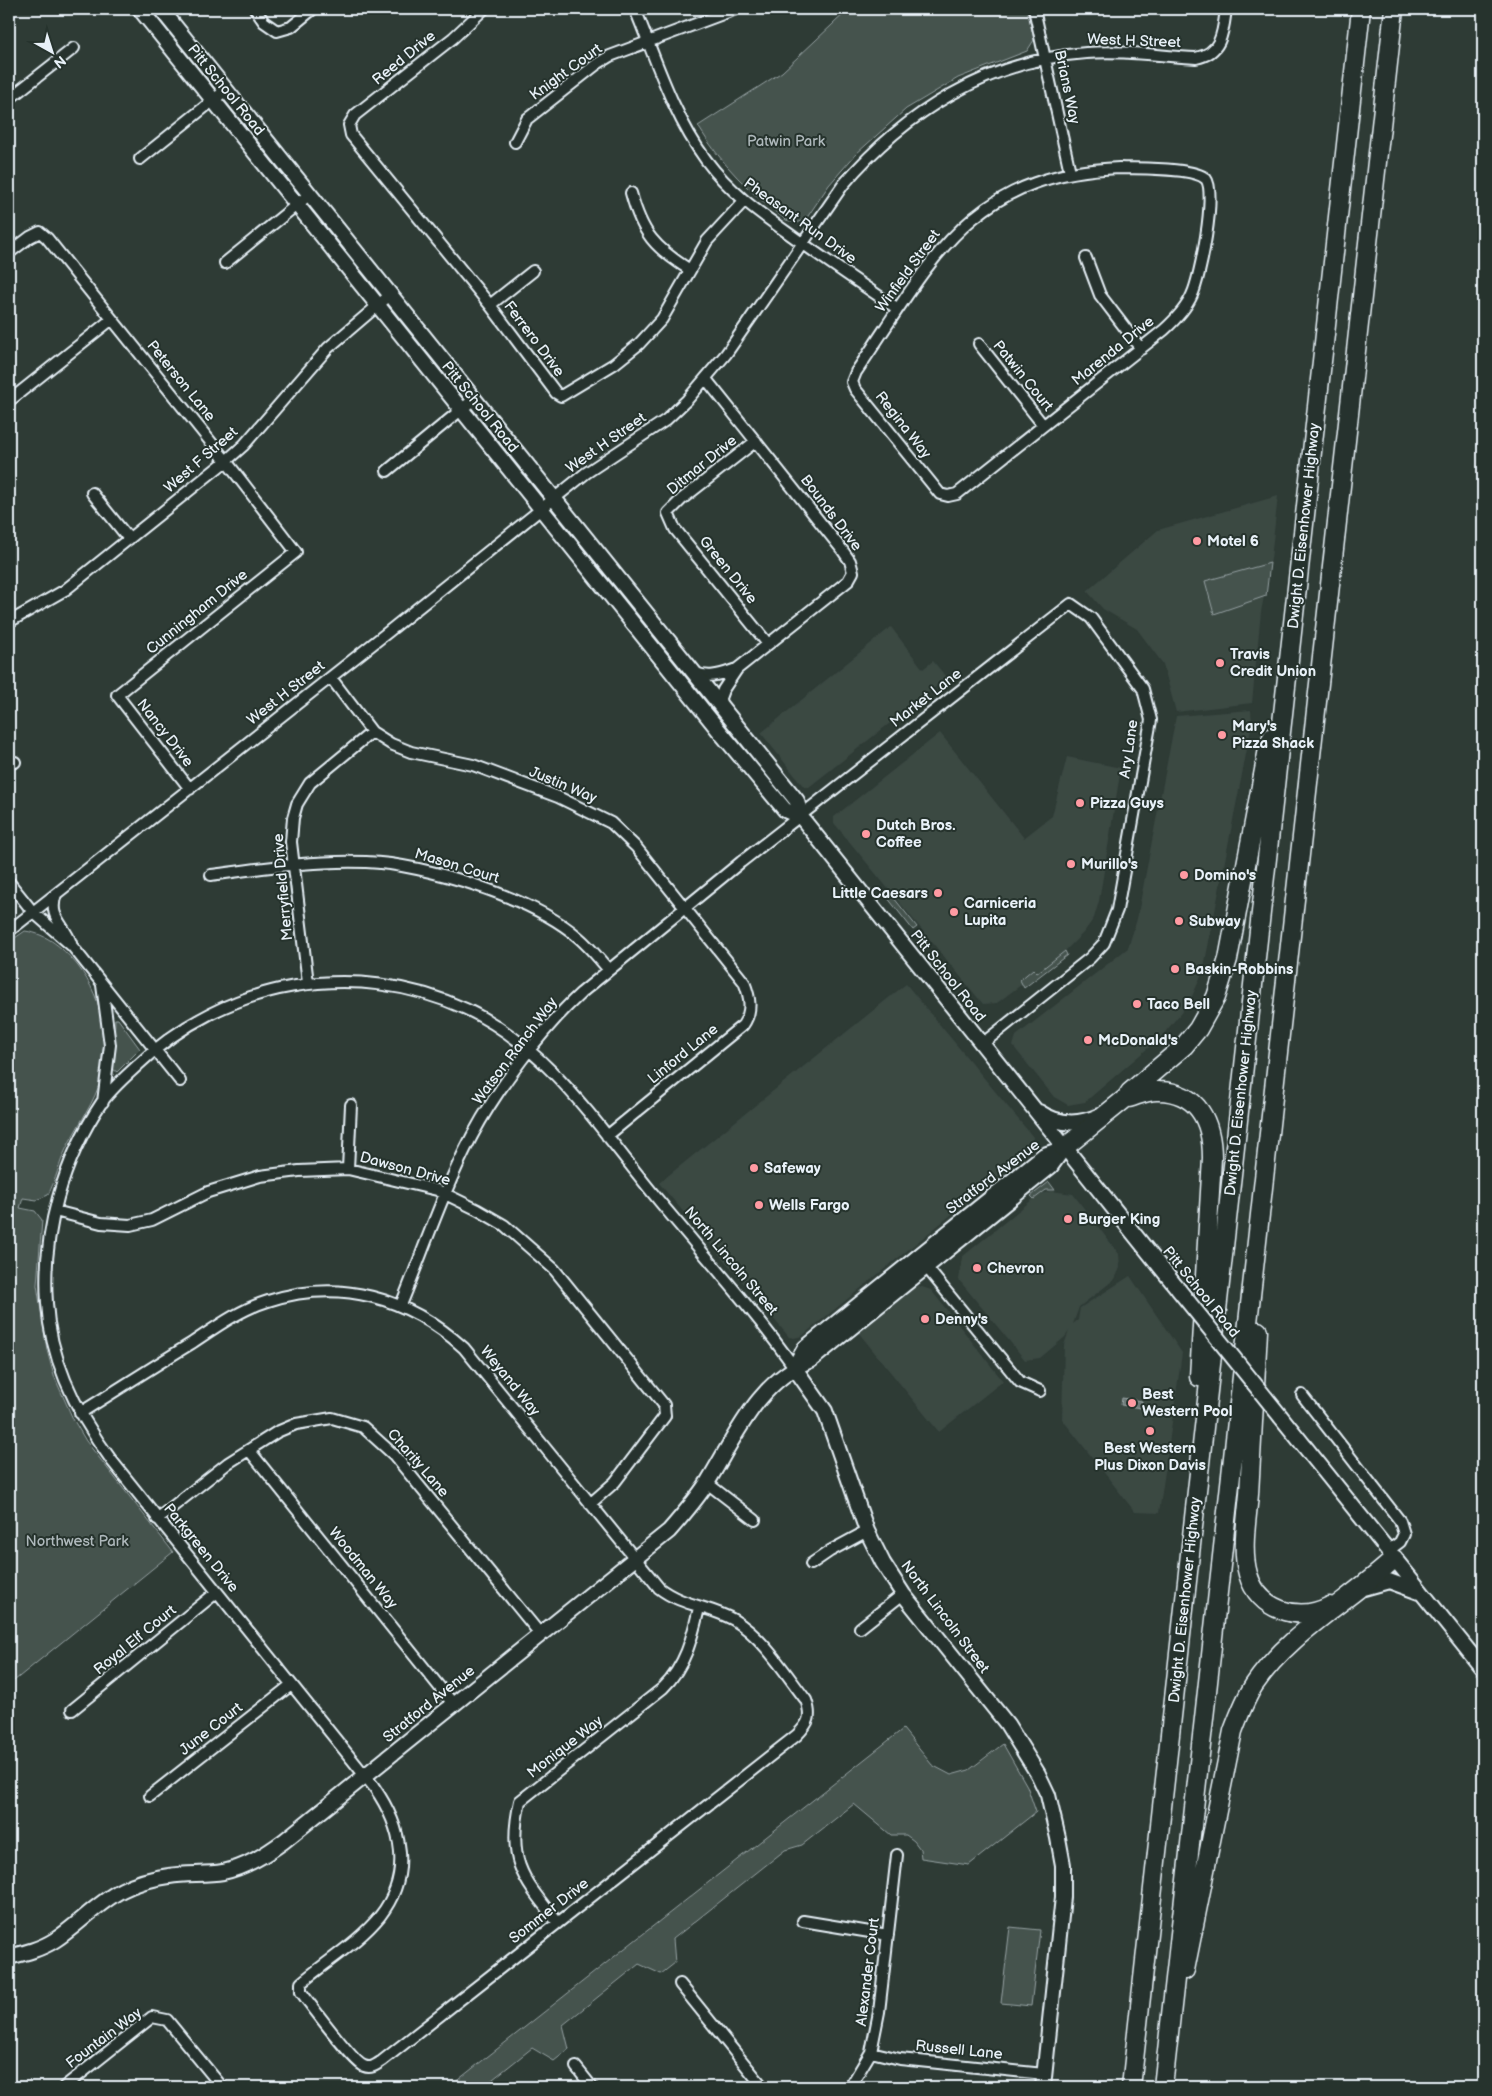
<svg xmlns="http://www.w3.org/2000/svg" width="1492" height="2096" viewBox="0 0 1492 2096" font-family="'Balsamiq Sans',sans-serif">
<rect width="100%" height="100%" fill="#2e3b35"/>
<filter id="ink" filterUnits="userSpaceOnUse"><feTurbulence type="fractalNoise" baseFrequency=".02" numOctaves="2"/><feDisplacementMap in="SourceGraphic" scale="10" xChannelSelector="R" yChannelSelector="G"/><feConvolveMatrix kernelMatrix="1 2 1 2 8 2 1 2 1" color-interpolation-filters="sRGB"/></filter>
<g filter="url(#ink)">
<!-- built -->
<path fill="#3b4843" d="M1278,496l-7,63 -10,53 -9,91 -76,9 -13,-48 -26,-35 -34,-20 -16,-18 71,-61z
M891,627l32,42 10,-8 14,17 -138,109h-5l-43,-54z
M1251,710l1,14 -49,248 -14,31 -27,33 -77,66 -17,3 -14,-8 -41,-51 3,-10 112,-88 9,-29 39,-203z
M940,733l84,105 28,-22 15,-59 54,11 -22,133 -5,17 -10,14 -21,21 -66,50 -14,1 -149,-181v-6z
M906,984l127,153 -2,13 -229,186 -8,2 -5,-1 -130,-154z
M1051,1191l22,3 46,60 1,14 -5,11 -36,28 -6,17 5,-4 2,-12 50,-32 52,77 -23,160 -24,-1 -73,-93 2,-74 5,-14 -4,6 -25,21 -15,2 -66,-80 3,-23 76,-62z
M919,1286l12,4 72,91 -64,51 -81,-100 56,-45z"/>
<!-- green -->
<path fill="#45524e" stroke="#96a2a3" d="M849,9h178l7,31 -7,11 -69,27 -52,31 -50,45 -27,31 -23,34 -9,4 -11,-3c-36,-27 -65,-56 -88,-94l84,-54z
M1270,563l-4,33 -52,18 -9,-33z
M890,893l27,34 -4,3 -26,-33z
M25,931c23,3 39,18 53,35 26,34 35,82 20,122 -8,21 -22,40 -32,61 -7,14 -10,31 -18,46l-11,5 -14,-2 -3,10 15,3 7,9 -5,65 10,65 7,26 19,43 13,22 87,111 -164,133v-743z
M1065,951l2,4 -43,33 -4,-8 13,-11 4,4z
M115,1019h3l22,30 -23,23 -4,-3z
M1049,1182l6,8h-9l-12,9 -3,-3z
M903,1729l29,36 19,10 18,-5 34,-26 24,42 9,26 -67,53 -48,-7 -1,-9 -6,-8 -8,-6h-15l-37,-31 -52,41 -17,5 -112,89 2,24 -14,11 -22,-10 -76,61 6,24 -15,12 -22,-13 -49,39h-34z
M1010,1927l30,3 -9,76 -30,-3z"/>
<!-- water -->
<path fill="#6b7775" stroke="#9da8a9" d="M1122,1398l20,3 -1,7 -20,-3z"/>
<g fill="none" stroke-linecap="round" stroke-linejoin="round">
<!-- street casing -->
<g stroke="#e8f1f8" stroke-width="14">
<path id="street" d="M255,9l9,13 13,9 14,-4 22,-18
M484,9l-31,29 -98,77 -6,10 2,10 139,170 66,88 5,3 53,-32 25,-20 23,-25 45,-78 37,-40
M635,9c21,51 38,106 71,151 23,31 52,52 82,73 36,26 73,51 110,76
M1034,9l36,163
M9,99l65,-51
M515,142l12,-23 70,-55 13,-8 126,-47
M140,159l86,-69
M1119,168c18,1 75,-1 87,11 11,13 -6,100 -14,116 -6,14 -17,25 -28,35l-207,164 -9,2 -8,-2 -85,-105 -3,-7 4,-10c75,-110 112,-198 263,-204z
M631,193c11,41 24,55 59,77
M9,253l21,-16 10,-5 7,6 179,223 70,91 -179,143 73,94
M1086,258l14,37 41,54
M225,263l85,-69
M490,305l43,-34
M979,344l64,81
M706,379l137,172 7,10 3,11 -5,9 -111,88 -14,21 -3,8 1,9
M9,401l103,-82
M756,441l-74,58 -14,14 7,16 93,115
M387,471l86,-71
M92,493l37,46
M9,622l56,-32 161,-129 18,-16 84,-97 62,-53
M695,673c16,6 26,1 42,-4
M331,678l41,54 19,12 20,8 62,13 85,32 53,26 25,24 108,135c6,15 9,29 -1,43l-136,111
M9,763l6,-1
M211,875c52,-7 103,-15 155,-13 59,2 167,36 212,75 12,10 21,22 31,33
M9,882l24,30 39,34 108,135
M56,894c-8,24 7,28 15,49
M9,931l379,-299 198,-159 80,-53 21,-20 39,-46 117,-169c62,-73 146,-125 243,-132 37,-3 73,3 110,5 26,-5 27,-26 30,-49
M308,983l-17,-141 2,-24 4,-14 13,-21 62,-51
M102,985l8,60 -7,57
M348,1169l3,-64
M55,1211l46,12 29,2 22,-5 56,-28 52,-16 39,-5 49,-2 89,21 41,20 26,15 50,44 110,136 1,11 -50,66 -25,22
M923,1263l97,119 20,9
M401,1305c23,-56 43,-116 71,-169 25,-47 70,-107 109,-143l160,-131 330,-258 20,14 52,71 8,31 -34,190 -13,33 -14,15 -108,86
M1302,1395l98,126 4,13 -4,8 -12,9
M80,1413c37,-23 74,-47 112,-70 24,-16 49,-34 76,-42 72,-23 140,-4 196,47l195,240c23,18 51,18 75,32 30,18 51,53 72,80 6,17 3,23 -9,35l-415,326c-6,4 -11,8 -18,5 -10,-3 -53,-61 -63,-74v-9c26,-22 58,-41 79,-67 33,-42 22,-89 -6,-129l-262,-326c-34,-46 -62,-100 -65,-158 -5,-71 16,-143 55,-201 10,-14 24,-26 36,-37 87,-84 217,-107 328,-56 86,40 135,123 194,193 45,54 93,107 134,165
M249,1450l205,255
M707,1483l48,37
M157,1519l71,-56 49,-31 19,-8 36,-6 31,9 31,28 147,180
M811,1564l19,-13 37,-20
M860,1628l43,-34
M72,1710l145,-118
M150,1796l141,-111
M803,1921l85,14
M558,1923c-35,-44 -52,-62 -38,-122l143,-113c23,-23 29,-50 36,-80
M680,1984l83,103
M871,2052l29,7 144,15
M576,2067l16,20
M64,2087l88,-70 15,3 55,67
M850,2087l21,-35 8,-40 18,-157"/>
</g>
<!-- secondary casing -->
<g stroke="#e8f1f8" stroke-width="18">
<path id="secondary" d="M140,9l581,724 64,77 16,7
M161,9l636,792 4,16 377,472
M1039,1112c19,13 40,13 60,4
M794,1367l31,44 42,120 16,32 20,31 104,130 31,50 10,21 10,43 5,27v32l-20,190
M794,1367l11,-19 239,-193 20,-7
M1281,1417l202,252
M1364,1588l25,-7 30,11
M9,1957c16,-4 32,-8 46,-17 23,-15 42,-37 67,-50 14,-7 32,-12 47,-14 18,-3 36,-1 54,-4 23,-5 42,-17 61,-31l385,-310c14,-16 27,-31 38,-48 29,-47 50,-101 104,-123l240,-194 13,-18"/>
</g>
<!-- highway casing -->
<g stroke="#e8f1f8" stroke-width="21">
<path id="highway" d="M1129,1098c10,-3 19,-8 30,-7 40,1 53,32 53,67l-13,219
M1064,1148l62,-50 4,-6 54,-46 14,-17 18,-32 12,-38 40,-210 4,-12
M1258,1331c-3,54 -6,109 -9,163 -2,25 -8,56 -1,80 10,36 50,49 82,32
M1185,1970l48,-239c6,-16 12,-32 21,-46 35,-52 95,-84 140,-126
M1131,2087l230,-2078
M1163,2087l231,-2078"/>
</g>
<!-- street -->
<use href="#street" stroke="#26332d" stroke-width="10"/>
<!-- secondary -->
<use href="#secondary" stroke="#26332d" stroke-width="14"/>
<!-- highway -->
<use href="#highway" stroke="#26332d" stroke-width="18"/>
<!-- secondary-bridge casing -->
<g stroke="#e8f1f8" stroke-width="18" stroke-linecap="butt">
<path id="secondary-bridge" d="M1178,1289l103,128"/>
</g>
<!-- secondary-bridge -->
<use href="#secondary-bridge" stroke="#26332d" stroke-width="14"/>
</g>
</g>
<!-- markers -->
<g fill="#ff9aa2" stroke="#26332d" stroke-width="2">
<circle cx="1197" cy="541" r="5"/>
<circle cx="1220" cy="663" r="5"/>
<circle cx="1222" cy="735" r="5"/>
<circle cx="1080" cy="803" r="5"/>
<circle cx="866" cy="834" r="5"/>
<circle cx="1071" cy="864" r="5"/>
<circle cx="1184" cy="875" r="5"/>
<circle cx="938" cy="893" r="5"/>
<circle cx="954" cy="912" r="5"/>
<circle cx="1179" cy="921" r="5"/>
<circle cx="1175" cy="969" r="5"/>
<circle cx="1137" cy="1004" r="5"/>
<circle cx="1088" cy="1040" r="5"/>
<circle cx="754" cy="1168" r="5"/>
<circle cx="759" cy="1205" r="5"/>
<circle cx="1068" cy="1219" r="5"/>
<circle cx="977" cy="1268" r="5"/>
<circle cx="925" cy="1319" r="5"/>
<circle cx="1132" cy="1403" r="5"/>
<circle cx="1150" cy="1431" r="5"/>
</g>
<g text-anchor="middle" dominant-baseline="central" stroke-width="4" stroke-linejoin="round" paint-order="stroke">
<!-- street labels -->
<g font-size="15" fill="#e8f1f8" stroke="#26332d">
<text transform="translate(1134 41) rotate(2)">West H Street</text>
<text transform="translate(404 58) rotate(-39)">Reed Drive</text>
<text transform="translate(566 72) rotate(-36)">Knight Court</text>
<text transform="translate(1067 87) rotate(78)">Brians Way</text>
<text transform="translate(226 90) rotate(51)">Pitt School Road</text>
<text transform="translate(800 221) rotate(36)">Pheasant Run Drive</text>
<text transform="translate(908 271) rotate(-54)">Winfield Street</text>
<text transform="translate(534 339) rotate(53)">Ferrero Drive</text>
<text transform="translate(1113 351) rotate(-39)">Marenda Drive</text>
<text transform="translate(1023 376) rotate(51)">Patwin Court</text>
<text transform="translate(181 381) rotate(51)">Peterson Lane</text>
<text transform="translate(480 407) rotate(51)">Pitt School Road</text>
<text transform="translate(903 425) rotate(52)">Regina Way</text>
<text transform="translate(606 443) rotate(-35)">West H Street</text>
<text transform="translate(201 460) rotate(-41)">West F Street</text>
<text transform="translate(702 465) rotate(-39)">Ditmar Drive</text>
<text transform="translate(831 513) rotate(53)">Bounds Drive</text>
<text transform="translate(1304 526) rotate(-84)">Dwight D. Eisenhower Highway</text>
<text transform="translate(728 570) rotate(51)">Green Drive</text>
<text transform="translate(197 612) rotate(-39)">Cunningham Drive</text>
<text transform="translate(286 693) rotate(-38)">West H Street</text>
<text transform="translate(926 698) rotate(-38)">Market Lane</text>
<text transform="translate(165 733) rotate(52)">Nancy Drive</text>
<text transform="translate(1129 749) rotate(-82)">Ary Lane</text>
<text transform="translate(563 785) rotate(23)">Justin Way</text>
<text transform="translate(457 866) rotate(17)">Mason Court</text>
<text transform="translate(283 887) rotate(-95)">Merryfield Drive</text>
<text transform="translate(948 976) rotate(52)">Pitt School Road</text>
<text transform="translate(515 1051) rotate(-53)">Watson Ranch Way</text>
<text transform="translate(683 1054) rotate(-39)">Linford Lane</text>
<text transform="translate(1241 1093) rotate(-84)">Dwight D. Eisenhower Highway</text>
<text transform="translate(405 1169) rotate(15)">Dawson Drive</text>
<text transform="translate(993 1177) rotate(-37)">Stratford Avenue</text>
<text transform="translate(731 1261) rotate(50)">North Lincoln Street</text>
<text transform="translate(1201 1292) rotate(51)">Pitt School Road</text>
<text transform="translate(510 1381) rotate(51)">Weyand Way</text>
<text transform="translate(418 1463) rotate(49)">Charity Lane</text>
<text transform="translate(201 1548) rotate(51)">Parkgreen Drive</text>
<text transform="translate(363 1568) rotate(51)">Woodman Way</text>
<text transform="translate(1185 1600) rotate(-84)">Dwight D. Eisenhower Highway</text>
<text transform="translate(945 1617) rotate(53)">North Lincoln Street</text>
<text transform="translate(135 1640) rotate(-39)">Royal Elf Court</text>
<text transform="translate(429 1704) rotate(-39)">Stratford Avenue</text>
<text transform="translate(211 1729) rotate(-38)">June Court</text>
<text transform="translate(565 1747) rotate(-38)">Monique Way</text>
<text transform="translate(549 1911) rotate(-38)">Sommer Drive</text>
<text transform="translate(868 1972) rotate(-83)">Alexander Court</text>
<text transform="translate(104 2038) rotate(-37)">Fountain Way</text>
<text transform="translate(959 2050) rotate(6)">Russell Lane</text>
</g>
<!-- park labels -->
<g font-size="15" fill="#afb9bc" stroke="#26332d">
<text x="786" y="141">Patwin Park</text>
<text x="77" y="1541">Northwest Park</text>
</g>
<!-- poi labels -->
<g font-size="15" font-weight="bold" fill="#e8f1f8" stroke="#26332d" text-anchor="start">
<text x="1207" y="541">Motel 6</text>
<text x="1230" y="654">Travis<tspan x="1230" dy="17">Credit Union</tspan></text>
<text x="1232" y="726">Mary's<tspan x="1232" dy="17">Pizza Shack</tspan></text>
<text x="1090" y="803">Pizza Guys</text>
<text x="876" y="825">Dutch Bros.<tspan x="876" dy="17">Coffee</tspan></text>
<text x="1081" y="864">Murillo's</text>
<text x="1194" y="875">Domino's</text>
<text x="928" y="893" text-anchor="end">Little Caesars</text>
<text x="964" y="903">Carniceria<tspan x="964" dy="17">Lupita</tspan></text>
<text x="1189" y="921">Subway</text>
<text x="1185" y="969">Baskin-Robbins</text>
<text x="1147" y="1004">Taco Bell</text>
<text x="1098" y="1040">McDonald's</text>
<text x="764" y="1168">Safeway</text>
<text x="769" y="1205">Wells Fargo</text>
<text x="1078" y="1219">Burger King</text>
<text x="987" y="1268">Chevron</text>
<text x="935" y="1319">Denny's</text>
<text x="1142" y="1394">Best<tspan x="1142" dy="17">Western Pool</tspan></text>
<text x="1150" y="1448" text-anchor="middle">Best Western<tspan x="1150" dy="17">Plus Dixon Davis</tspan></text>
</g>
</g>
<!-- margin -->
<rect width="1492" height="2096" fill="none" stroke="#26332d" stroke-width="30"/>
<rect x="15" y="15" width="1462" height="2066" fill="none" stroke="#e8f1f8" stroke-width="2" filter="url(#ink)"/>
<!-- north arrow -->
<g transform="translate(52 52) rotate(141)" stroke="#26332d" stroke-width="4" paint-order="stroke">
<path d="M0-4L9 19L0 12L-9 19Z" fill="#e8f1f8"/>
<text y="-8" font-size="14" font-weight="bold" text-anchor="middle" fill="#e8f1f8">N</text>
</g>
</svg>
